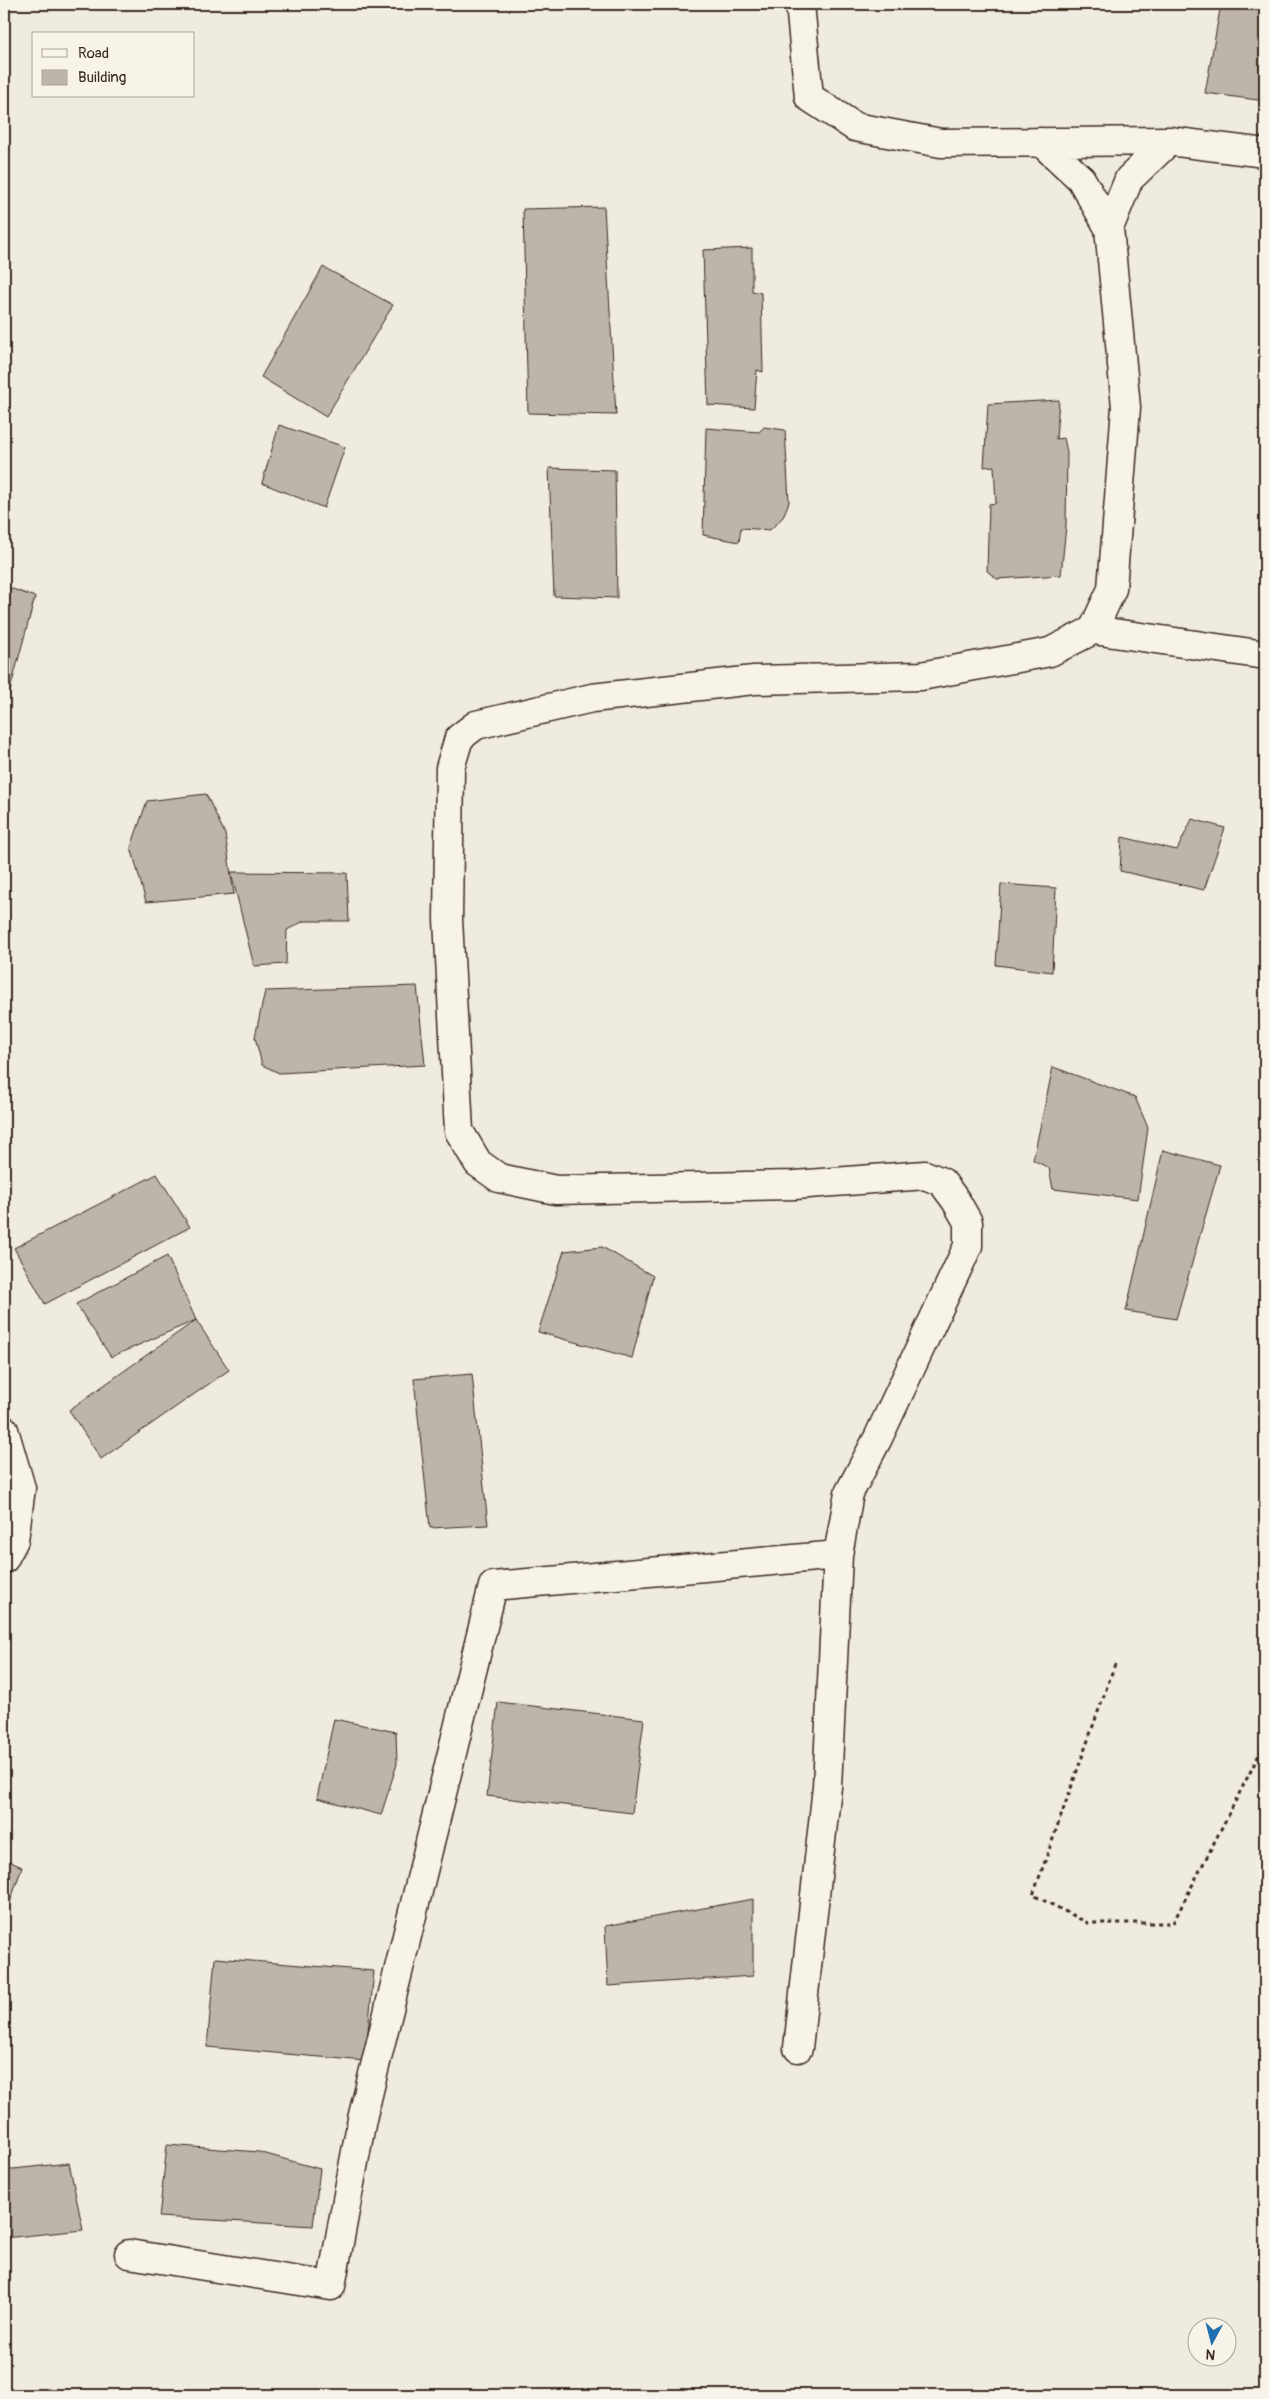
<svg xmlns="http://www.w3.org/2000/svg" width="1269" height="2399" viewBox="0 0 1269 2399" font-family="Pangolin,sans-serif">
<rect width="100%" height="100%" fill="#efebe0"/>
<filter id="ink" filterUnits="userSpaceOnUse"><feTurbulence type="fractalNoise" baseFrequency=".02" numOctaves="2"/><feDisplacementMap in="SourceGraphic" scale="10" xChannelSelector="R" yChannelSelector="G"/><feConvolveMatrix kernelMatrix="1 2 1 2 8 2 1 2 1" color-interpolation-filters="sRGB"/></filter>
<g filter="url(#ink)">
<!-- building -->
<path fill="#bdb5aa" stroke="#3b2a1e" d="M1221,4h44v97l-60,-8z
M604,207l12,208 -88,-2 -5,-204z
M752,248v43l9,2 2,79 -6,-2 -3,38 -46,-3 -5,-155z
M323,267l70,38 -67,112 -65,-40z
M1059,400l-3,39 8,-1 3,14 -1,74 -5,49 -64,4 -10,-8 2,-67 7,-1 -2,-37 -10,1 4,-63z
M279,425l66,22 -21,61 -62,-25z
M764,427l21,3 4,72 -6,15 -13,13 -29,-2 -2,14 -36,-7 3,-107 53,4z
M549,468l66,2 2,128 -63,-2z
M4,586l31,11 -29,108 -2,-1z
M206,794l19,40 9,60 -88,8 -15,-55 16,-46z
M1192,819l33,9 -21,62 -84,-19 2,-34 55,13z
M231,872l116,1 2,48h-45l-17,9 -1,34 -32,2z
M1001,884l55,4 -4,84 -56,-7z
M417,986l8,79 -146,8 -17,-8 -7,-28 10,-46z
M1053,1067l82,30 13,31 -10,71 -85,-10 -4,-21 -16,-8z
M1163,1150l57,15 -44,154 -50,-8z
M157,1174l33,53 -145,77 -31,-56z
M602,1247l51,29 -21,82 -94,-26 26,-81z
M167,1256l29,64 -85,37 -35,-53z
M196,1320l33,50 -128,89 -32,-49z
M472,1374l16,151 -58,3 -16,-149z
M498,1702l146,17 -12,94 -145,-17z
M334,1719l62,13 1,32 -16,51 -64,-17z
M4,1859l18,8 -18,53z
M753,1899v77l-145,10 -3,-60z
M215,1958l159,13 -9,90 -158,-14z
M167,2145l92,7 61,17 -7,57 -154,-9z
M69,2163l14,67 -79,8v-68z"/>
<g fill="none" stroke-linecap="round" stroke-linejoin="round">
<!-- minor casing -->
<g stroke="#3b2a1e" stroke-width="31">
<path id="minor" d="M800,4l9,93 46,30 86,16 228,-2 96,12
M1041,142l40,37 28,49
M1093,630l172,25
M4,1430l17,58 -7,52 -10,19
M798,2048l29,-261 11,-232 11,-62 29,-55 90,-192v-24l-12,-21 -14,-19 -17,-7 -130,10 -239,5 -57,-12 -21,-15 -19,-32 -11,-212 2,-151 9,-30 17,-13 116,-27 162,-18 167,-4 129,-24 43,-22 19,-41 14,-182 -17,-179 20,-49 40,-38
M129,2254l202,32 31,-167 131,-533 345,-31"/>
</g>
<!-- path -->
<path stroke="#3b2a1e" stroke-width="3" stroke-dasharray="4 4" stroke-linecap="butt" d="M1115,1664l-82,231 55,28h85l92,-180"/>
<!-- minor -->
<use href="#minor" stroke="#f7f3e8" stroke-width="28"/>
</g>
</g>
<!-- margin -->
<rect width="1269" height="2399" fill="none" stroke="#f7f3e8" stroke-width="20"/>
<rect x="10" y="10" width="1249" height="2379" fill="none" stroke="#3b2a1e" stroke-width="2" filter="url(#ink)"/>
<!-- legend -->
<rect x="32" y="32" width="162" height="65" fill="#f7f3e8" stroke="#aca397"/>
<rect x="42" y="49" width="25" height="8" fill="#f7f3e8" stroke="#aca397"/>
<text x="78" y="58" font-size="15" fill="#3b2a1e">Road</text>
<rect x="42" y="70" width="25" height="15" fill="#bdb5aa" stroke="#aca397"/>
<text x="78" y="82" font-size="15" fill="#3b2a1e">Building</text>
<!-- north arrow -->
<g transform="translate(1212 2342) rotate(187)"><circle r="24" fill="#f7f3e8" stroke="#aca397"/>
<path d="M0-4L9 19L0 12L-9 19Z" fill="#1f6fb2"/>
<text y="-8" font-size="14" font-weight="bold" text-anchor="middle" fill="#3b2a1e">N</text>
</g>
</svg>
